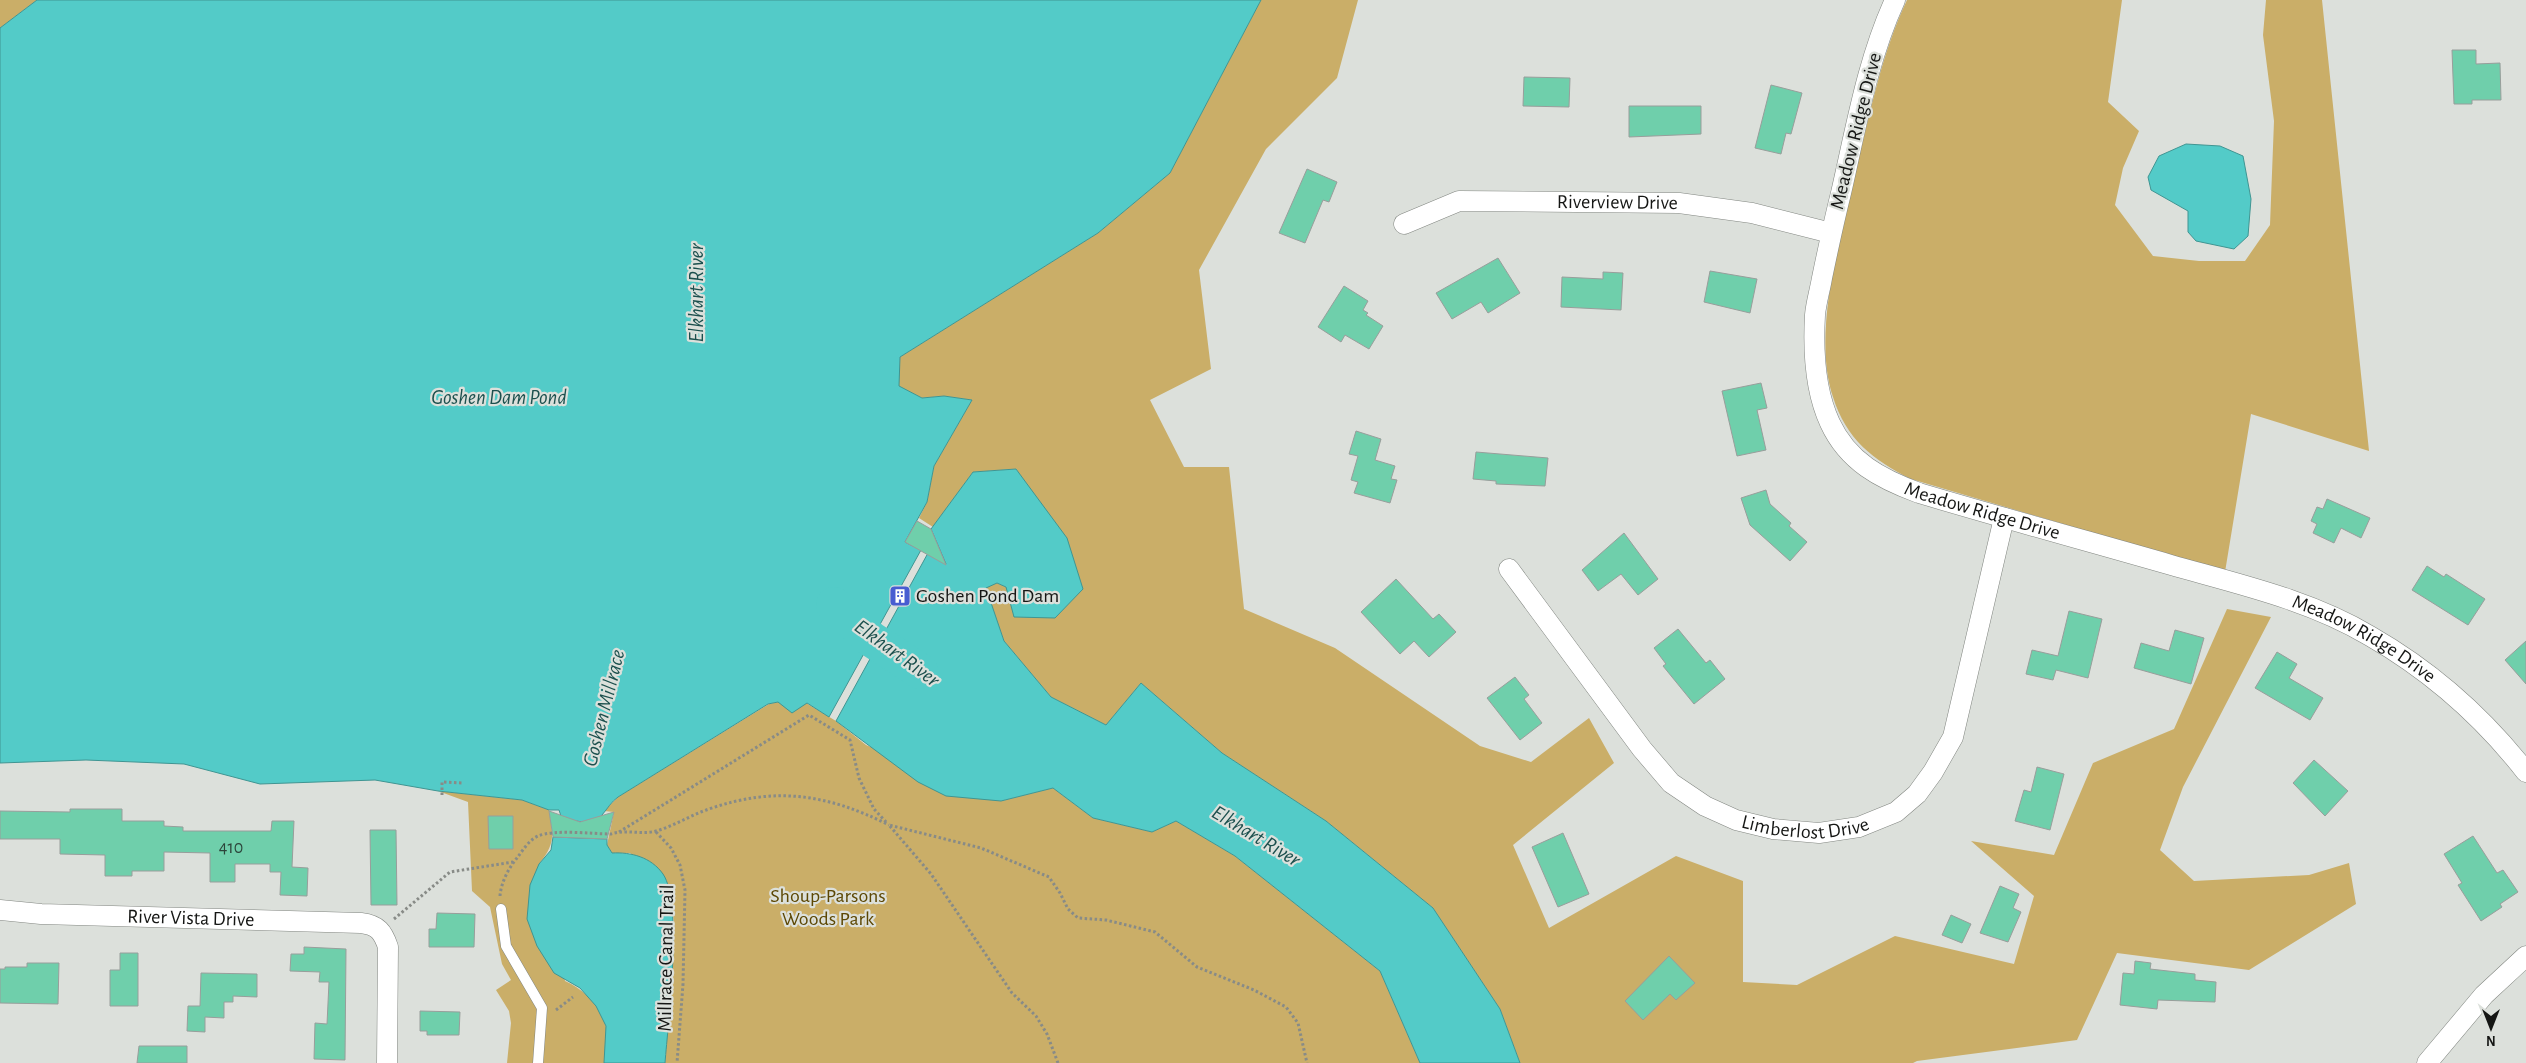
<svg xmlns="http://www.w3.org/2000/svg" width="2526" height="1063" viewBox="0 0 2526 1063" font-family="'Alegreya Sans',sans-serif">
<rect width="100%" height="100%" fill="#dce0db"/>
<!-- green -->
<path fill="#caae68" d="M0,0h37l-37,28z
M1261,0h97l-21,78 -71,71 -67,121 12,99 -61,31 34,67h45l15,142 91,39 145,98 51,16 58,-44 25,45 -101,82 36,83 127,-72 67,25v101l54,3 98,-49 119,28 20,-68 -63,-55 83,14 39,-92 81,-34 53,-120 44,8 -88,170 -23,63 34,31 115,-6 40,-12 7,41 -107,66 -132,-17 -40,87 -160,21 -4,2h-393l-20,-54 -67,-101 -107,-87 -104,-68 -81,-70 -35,42 -55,-28 -47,-56 -19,-54 12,-4 9,4 14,-111 -4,-7 -43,3 -40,55 -14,-9 8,-16 7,-36 38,-66 -28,-4 -22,2 -24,-12 2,-29 198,-124 72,-60z
M1907,0h215l-14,102 31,29 -16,37 -8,37 38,51 46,5h46l25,-36 4,-104 -11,-86 3,-35h56l47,451 -118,-37 -26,158 -314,-93c-38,-19 -65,-40 -78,-82 -22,-65 9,-166 24,-231 14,-57 25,-113 50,-166z
M778,702l28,1 30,18 30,24 135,56 52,-13 40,30 59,14 24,-11 59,35 145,115 40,92h-755l9,-138 -3,-34 -41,-38h-18l-5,-8 7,-33 -10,-1 14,-14 151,-93z
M438,791l84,9 27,10c4,25 7,33 -10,54l26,117c18,8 37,25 41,46 2,11 -1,25 -2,36h-97l4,-40 -2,-12 -13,-21 15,-10 -9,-16 -12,-57 -18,-16 -4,-89z"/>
<!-- water -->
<path fill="#53cbc8" stroke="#409592" d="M37,0h1224l-91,173 -72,60 -198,124 -1,29 23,12 22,-2 28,4 -38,66 -7,36 -22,40 16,8 -92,167 -22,-14 -15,10 -14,-11 -10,2 -150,93c-7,5 -10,11 -16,18 -10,12 -29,6 -41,1l-2,-6h-10l-27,-10 -84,-9 -63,-11 -115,4 -76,-20 -98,-4 -86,3v-735z
M2186,144l34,2 23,10 8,43 -3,37 -14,13 -38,-8 -8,-9v-21l-37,-21 -3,-13 11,-21z
M1016,469l51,69 16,51 -28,29 -41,-1 -8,-30 -9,-4 -11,5 18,53 47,56 55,28 35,-42 81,70 104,68 107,87 67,101 20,54h-100l-40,-92 -145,-115 -59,-35 -24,11 -59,-14 -40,-30 -52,13 -55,-5 -28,-14 -82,-61 92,-168 18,11 -15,-35 42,-57z
M553,837l54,2v6l5,8c19,-1 39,4 51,21 20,29 5,149 2,189h-61l2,-37 -10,-20 -16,-18 -26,-15 -17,-27 -10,-27 3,-34 9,-21 12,-14z"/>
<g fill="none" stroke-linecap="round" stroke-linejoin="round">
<!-- river -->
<path stroke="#53cbc8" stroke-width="36" d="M834,605l37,34 49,32"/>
</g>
<!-- building -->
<path fill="#6fcfab" stroke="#989e9b" d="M2452,50h24v14l24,-1 1,37h-29v4h-18z
M1524,77l46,1 -1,29 -46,-1z
M1771,85l31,8 -11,41 -5,-1 -5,21 -26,-6z
M1629,106h72v28l-72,3z
M1307,169l30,13 -8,20 -6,-2 -18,43 -26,-10z
M1498,258l22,35 -32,20 -7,-11 -29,17 -16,-26z
M1710,271l47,8 -7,34 -46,-11z
M1603,272l20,1 -2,37 -60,-3 1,-30 41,2z
M1344,286l24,15 -5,9 5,3 -2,2 17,11 -14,23 -24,-14 -4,7 -23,-15z
M1761,383l6,25 -10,2 9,40 -29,6 -15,-65z
M1356,431l25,8 -6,21 20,6 -4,13 6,1 -7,23 -36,-10 4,-11 -7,-2 7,-24 -9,-2z
M1476,452l72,6 -3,28 -49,-2v-3l-23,-2z
M1766,490l4,14 21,19 -2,3 18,16 -17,19 -40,-36 -9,-27z
M2327,499l43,19 -9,20 -20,-10 -7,15 -21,-10 4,-9 -6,-3 6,-14 6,2z
M917,521l14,8 15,36 -41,-23z
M1624,533l34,46 -20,16 -17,-21 -23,17 -16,-21z
M2427,566l17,11 2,-3 39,25 -17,26 -56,-35z
M1396,579l37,40 6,-5 17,18 -27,25 -15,-16 -14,13 -39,-42z
M2069,611l33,8 -14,59 -32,-8 -3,10 -27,-6 6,-24 26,6z
M1678,629l28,34 4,-3 15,19 -31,25 -31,-38 3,-2 -12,-16z
M2175,630l29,8 -13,46 -57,-16 7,-25 28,8z
M2526,641v43l-21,-24z
M2277,652l20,12 -8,14 34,20 -13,22 -55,-32z
M1515,677l14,18 -5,4 18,24 -22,17 -33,-42z
M2314,760l34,31 -23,25 -32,-33z
M2037,767l27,7 -14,56 -35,-9 9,-31 7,2z
M70,809h52v12h42v5l19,1v4h88l1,-10h22l-2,46 16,1 -1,28 -27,-1 1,-23h-11v-8h-35v18h-25v-29l-46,-1v19h-32v5h-27v-21l-45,-1v-15h-60v-28l70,1z
M549,811l31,11 34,-10 -7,27 -26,-1 -28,-1z
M488,816h25v33h-24z
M370,830h26l1,75h-26z
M1563,833l26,61 -31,13 -26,-60z
M2473,836l24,37 6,-3 15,22 -18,12 2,3 -21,14 -23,-36 4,-2 -18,-29z
M2000,886l19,8 -6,14 8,4 -13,30 -28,-9z
M437,913l38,1 -1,33h-45v-18h7z
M1951,915l20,9 -9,19 -20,-8z
M304,947l42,2 -1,111 -31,-1 1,-36 12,1 2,-42h-10l1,-10 -30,-1 1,-17h13z
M120,953h18v53h-28v-36h10z
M1669,956l26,27 -19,17 -6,-6 -27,26 -18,-19z
M2135,961l16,2 -1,6 45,5v6l21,2 -1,20 -57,-2 -1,9 -37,-4 3,-32 11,1z
M27,963h32l-1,41 -58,-1v-34h5v-2h22z
M201,973l56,1v23l-24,-1v6h-9v16l-19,-1v15l-18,-1 1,-25h12z
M420,1011l40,1 -1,23h-32v-4h-7z
M139,1046h48v17h-50z"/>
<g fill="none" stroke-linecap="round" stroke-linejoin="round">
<!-- service casing -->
<g stroke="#828681" stroke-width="11">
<path id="service" d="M501,909l5,37 36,62 -4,55"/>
</g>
<!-- minor casing -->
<g stroke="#828681" stroke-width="21">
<g id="minor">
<path id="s1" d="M1895,0c-28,61 -39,128 -54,193 -7,28 -13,56 -19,85 -2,12 -6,25 -7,37 -2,35 0,76 15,108 18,39 51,56 89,70 84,25 168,48 252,72 67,19 139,35 199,71 61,35 113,81 156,136"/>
<path id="s2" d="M1404,224l55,-23 220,2 73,10 79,20"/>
<path id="s3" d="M1509,569l133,180 29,34 34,23 31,14 37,9 46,4 40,-6 37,-15 21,-18 16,-22 20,-35 51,-219"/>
<path id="s4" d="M0,910l41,4 320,9c17,2 22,9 27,24l-1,116"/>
<path d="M2427,1063l57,-68 42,-39"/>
</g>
</g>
<!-- path -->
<path stroke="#888b87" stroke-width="3" stroke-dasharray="2.5 2.5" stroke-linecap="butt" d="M442,795v-13l20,1
M619,832l190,-117 41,25 9,38 15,31 13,14
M656,832l15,16 9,17 5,25 -2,94 -6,79
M500,896c1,-13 8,-27 17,-38 6,-8 12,-18 21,-22 17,-7 54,-2 73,-2 15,-5 31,1 45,-3 18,-5 35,-16 53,-22 66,-23 118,-15 180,16
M394,919l56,-47 63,-10
M556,1010l17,-13
M1058,1063l-11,-29 -11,-18 -24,-23 -81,-119 -42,-49 92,23 68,29 11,16 8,16 10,9 28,2 49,12 42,35 57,23 32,17 12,16 9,40"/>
<!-- service -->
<use href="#service" stroke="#fff" stroke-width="10"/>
<!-- minor -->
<use href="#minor" stroke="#fff" stroke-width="20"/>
</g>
<!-- icons -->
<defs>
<g id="building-square" transform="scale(1.125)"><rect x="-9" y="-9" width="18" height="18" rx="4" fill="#485dd1" stroke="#dce0db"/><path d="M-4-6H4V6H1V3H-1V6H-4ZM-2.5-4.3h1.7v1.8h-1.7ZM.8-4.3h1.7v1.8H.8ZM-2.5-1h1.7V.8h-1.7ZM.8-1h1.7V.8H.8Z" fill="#fff"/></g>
</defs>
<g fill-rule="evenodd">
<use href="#building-square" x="900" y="596"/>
</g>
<g text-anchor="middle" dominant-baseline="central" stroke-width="4.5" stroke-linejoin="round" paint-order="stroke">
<!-- number labels -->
<g font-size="18" fill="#2c443a">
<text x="231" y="848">410</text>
</g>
<!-- street labels -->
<g font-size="20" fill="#151614" stroke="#dce0db">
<text transform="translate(1856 131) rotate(-76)">Meadow Ridge Drive</text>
<text stroke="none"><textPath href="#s2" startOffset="218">Riverview Drive</textPath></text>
<text stroke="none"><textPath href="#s1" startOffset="618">Meadow Ridge Drive</textPath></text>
<text stroke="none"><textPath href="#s1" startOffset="1022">Meadow Ridge Drive</textPath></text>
<text stroke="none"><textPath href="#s3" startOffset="414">Limberlost Drive</textPath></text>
<text stroke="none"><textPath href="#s4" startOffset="191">River Vista Drive</textPath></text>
<text transform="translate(666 958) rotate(-89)">Millrace Canal Trail</text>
</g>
<!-- poi labels -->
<g font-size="20" fill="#151614" stroke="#dce0db" text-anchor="start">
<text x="916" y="596">Goshen Pond Dam</text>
</g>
<!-- park labels -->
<g font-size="20" fill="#5c4703" stroke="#dce0db">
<text x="828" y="896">Shoup-Parsons<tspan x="828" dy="23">Woods Park</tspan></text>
</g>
<!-- water labels -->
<g font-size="21" font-style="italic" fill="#1c504e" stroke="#dce0db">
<text transform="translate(696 293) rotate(-90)">Elkhart River</text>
<text x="499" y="397">Goshen Dam Pond</text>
<text transform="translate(897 653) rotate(36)">Elkhart River</text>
<text transform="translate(604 708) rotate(-76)">Goshen Millrace</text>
<text transform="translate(1256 836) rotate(31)">Elkhart River</text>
</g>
</g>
<!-- north arrow -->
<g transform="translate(2491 1028) rotate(180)" stroke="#dce0db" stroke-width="4" paint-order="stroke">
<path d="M0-4L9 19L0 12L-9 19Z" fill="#151614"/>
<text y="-8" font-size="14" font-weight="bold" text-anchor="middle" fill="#151614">N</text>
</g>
</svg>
